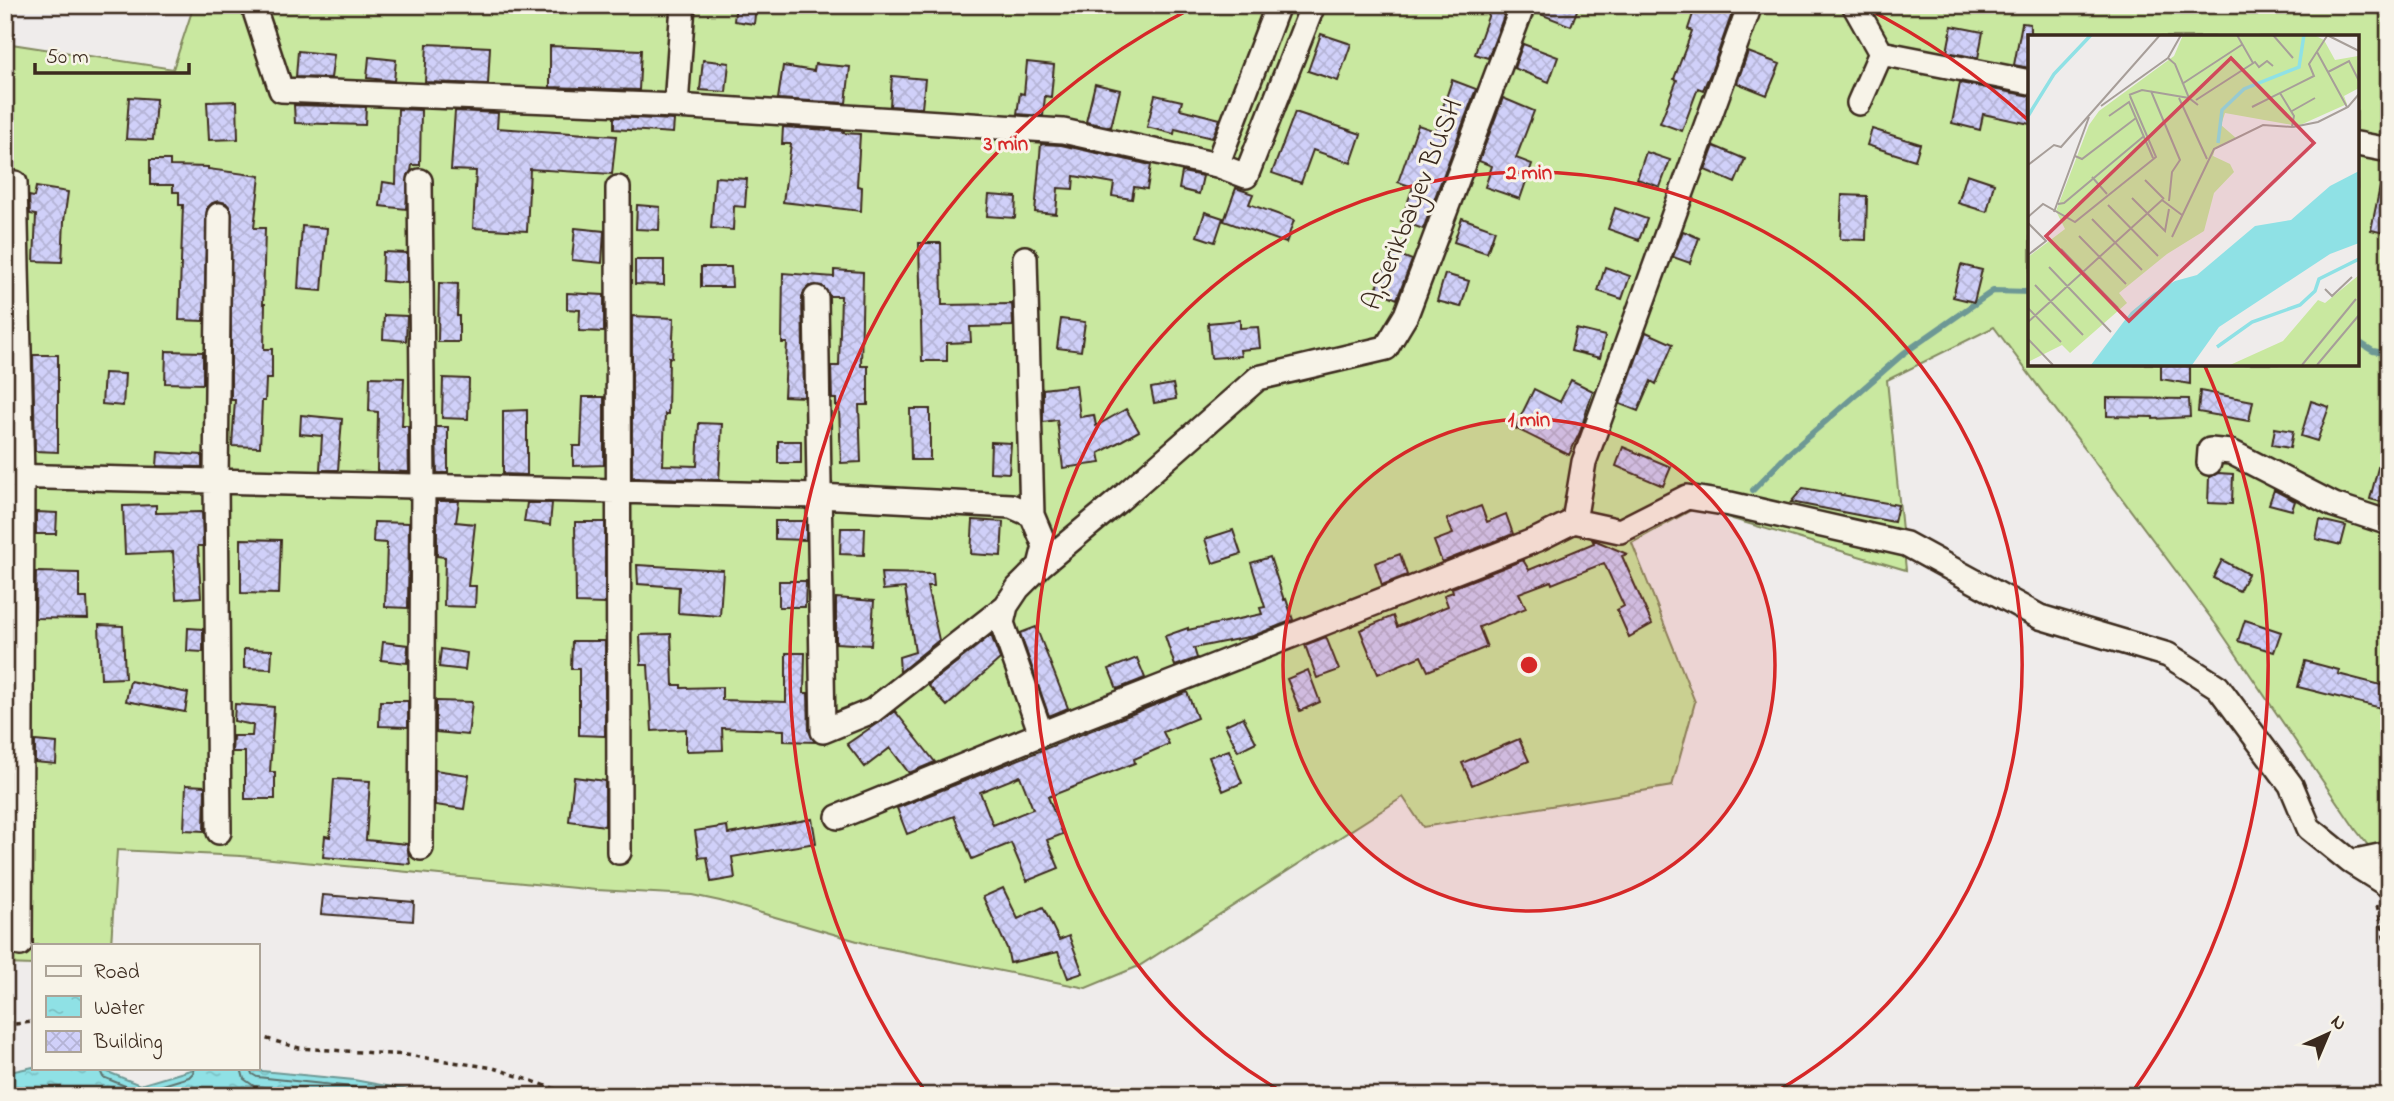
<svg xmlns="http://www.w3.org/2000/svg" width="2394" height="1101" viewBox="0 0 2394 1101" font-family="'Indie Flower',sans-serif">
<defs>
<pattern id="water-ripples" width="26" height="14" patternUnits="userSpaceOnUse" patternTransform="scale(1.75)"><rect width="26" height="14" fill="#8fe1e5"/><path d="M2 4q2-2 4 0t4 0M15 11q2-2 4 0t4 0" fill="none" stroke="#7cc1c4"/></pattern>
<pattern id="building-cross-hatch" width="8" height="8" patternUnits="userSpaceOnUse" patternTransform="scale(1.75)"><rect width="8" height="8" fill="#d0d0f9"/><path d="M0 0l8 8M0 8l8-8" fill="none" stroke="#b4b3d5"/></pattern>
</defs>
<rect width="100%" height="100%" fill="#efeceb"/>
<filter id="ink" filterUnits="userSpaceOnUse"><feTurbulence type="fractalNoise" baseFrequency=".0143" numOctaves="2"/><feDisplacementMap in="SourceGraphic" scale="14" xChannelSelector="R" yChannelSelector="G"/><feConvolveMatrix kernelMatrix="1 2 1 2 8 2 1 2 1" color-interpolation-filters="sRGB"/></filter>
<g filter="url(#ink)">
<!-- garden -->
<path fill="#c9e8a0" stroke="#82895f" stroke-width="2" fill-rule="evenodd" d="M194,5h2195v867l-33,-42 -139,-204 -223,-299 -107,53 19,190 -211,-62 -63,35 63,159 -23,84 -249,41 -20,-30 -264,169 -53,22 -215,-43 -151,-44 -28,-6 -96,-5 -355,-34 -124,-6 -6,95h-78v20l-28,-1v-921l168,26zM2030,37h327v327h-327z"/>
<!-- water -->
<path fill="url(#water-ripples)" stroke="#6d9895" stroke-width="2" d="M33,1067l65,1 42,17 57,-17h34l123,12 87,16h-436v-23z"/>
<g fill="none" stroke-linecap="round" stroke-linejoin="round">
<!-- shore -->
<path stroke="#5d736e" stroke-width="2" d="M99,1068l4,9 37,15 49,-15 4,-4 1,-5
M241,1068l3,11 10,7 98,10
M250,1068l2,6 5,3 95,10 49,9"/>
<!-- stream -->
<path stroke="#6d9895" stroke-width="6" d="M2357,341l16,10 16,3
M1753,490l34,-35 117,-102 89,-62 37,1"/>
</g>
<!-- building -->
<path fill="url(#building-cross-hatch)" stroke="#3b2a1e" stroke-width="2" fill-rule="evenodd" d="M736,5h20l-2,19 -20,-3z
M1492,5h16l-20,53 -13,-4z
M1537,5h42l-8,21 -36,-14z
M1696,5h39l-24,67 -8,18 -5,-2 -16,43 -22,-8 17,-43 -3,-1 18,-48 -4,-2z
M2022,23l8,1v44l-16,-3z
M1952,26l31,6 -5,26 -31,-6z
M1321,34l30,10 -13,37 -30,-10z
M427,44l63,3 -2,37 -63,-2z
M1523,44l35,13 -9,25 -35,-14z
M550,46l91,4 -2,40 -89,-3z
M298,51l36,4 -3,23 -35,-1z
M1748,52l32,12 -13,31 -30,-12z
M369,57l27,3 -2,21 -27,-3z
M703,60l26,3 -3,29 -26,-2z
M1027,62l27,3 -3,32 -6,-1 -2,20 -26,-2 3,-21 4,1z
M815,64l35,3 -4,36 -68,-4 5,-33 31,5z
M892,76l33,3 -3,29 -32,-2z
M1452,80l24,9 -53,140 -22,-8 12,-34 -15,-5 20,-57 17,6z
M1960,83l70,13v28l-47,-10 -3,16 -28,-7z
M1095,84l25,6 -9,37 -25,-5z
M1155,95l27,6 -2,8 40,10 -8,19 -37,-9 -1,5 -27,-7z
M129,97l27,2 -3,41 -27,-1z
M1503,98l31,13 -18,47 16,6 -12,35 -35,-12 7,-21 -13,-5z
M237,101l1,38 -29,1 -2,-38z
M294,105l72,2 -1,18 -70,-2z
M398,109l23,1 -1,55h-8l-1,6 -3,4 -2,34 -26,-3 3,-24 13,2z
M455,111l43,2 -1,15 119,8 -4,38 -82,-5 -3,62 -54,-3 3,-57 -25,-1z
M1295,112l66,22 -10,29 -38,-13 -12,33 -29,-10z
M614,117l60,3 -1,13 -59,-4z
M783,127l61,4 -1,2 17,1 -3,52 5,1 -1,24 -78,-9 8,-58h-9z
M1872,129l48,15 -5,16 -48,-15z
M1041,144l20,1 90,20 -4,24 -13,-2 -2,12 -20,-3 2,-13 -40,-7 -1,13 -15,-1 -2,26 -21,-2z
M1714,146l31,13 -10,24 -30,-13z
M1646,152l24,8 -10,27 -23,-8z
M150,160h20v6l38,1v2l52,7 -6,52h11l-2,76h2l-1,45h8v30h-6l-1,22h-3l-2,46 -28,-1 3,-46h-4v-191l-5,-6 -8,-2 -6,2 -5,5 -3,113 -25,-1 4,-115h-4v-13h-6v-7h-23z
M1182,172l21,4 -4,18 -20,-5z
M1967,174l27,9 -7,29 -29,-9z
M715,177l32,2 -2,28 -11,-1 -1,24 -22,-2z
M2381,182l8,1v51l-18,-4z
M36,187l32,5 -4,29 -2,41 -28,-1 2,-46 -6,-1 -1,-18 5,1z
M1236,188l17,6 -4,10 45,16 -8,23 -62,-22z
M989,195l27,2 -1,21 -28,-2z
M1842,195l25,1 -1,44 -26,-1z
M637,205l23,2 -1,23 -23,-1z
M1615,208l32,11 -8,21 -31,-11z
M1205,212l18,6 -8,24 -18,-6z
M1462,218l33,12 -8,23 -33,-11z
M302,226l25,2 -5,63 -24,-2z
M575,228l29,3 -2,32 -30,-3z
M1683,231l16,7 -9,25 -17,-6z
M919,243h22l1,62 70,-1 1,22 -43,1 1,15 -24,1v18h-25z
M383,252l24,1v30l-25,-2z
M1392,252l20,8 -15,39 -21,-9z
M635,260h29v25l-29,-1z
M1961,265l21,5 -8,32 -21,-5z
M701,267h30l1,20h-31z
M1605,267l25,9 -8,23 -24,-8z
M834,270l29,2 -2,94h7v39h-9l2,57 -20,1 -2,-57h-3v-7h-4l-1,-33h8l2,-70h-11l-8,-10h-13l-5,5 -2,7 2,99 -20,-1 3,-53h-5l1,-70 51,4z
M1445,274l24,7 -8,26 -24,-6z
M439,283l19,1 -1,32h2v26h-21z
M567,293l37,2v37l-25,-1 1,-21 -13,-1z
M384,315l23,1 -1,25 -23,-2z
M632,316l42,2 -2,40 -3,-1 -1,57h-3l-2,51 34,1 2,-43 23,1 -3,56 -87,-3z
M1061,319l24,3 -4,29 -24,-3z
M1240,320v8l18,-1 2,21 -20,2 1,6 -30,2 -3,-35z
M1576,329l29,7 -5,22 -29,-7z
M1646,332l27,12 -17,40 -5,-3 -13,30 -18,-7z
M166,351l37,1v32l-38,-1z
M33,355h25v97l-23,-1z
M2161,364h29v20l-29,-5z
M104,373l21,1 -2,32 -21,-2z
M370,377l34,1 -2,48h6l1,46 -32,-1 1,-59 -9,-1z
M443,378l26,1 -1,40 -26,-1z
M1571,380l22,11 -13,41 -11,23 -54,-27 19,-39 26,13z
M1173,384l3,15 -22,4 -3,-15z
M1076,385l4,32 14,-2 2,11 30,-17 13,22 -40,22 2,10 -38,5 -6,-48 -14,2v-33z
M2200,391l53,10 -4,20 -51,-9z
M583,397h21v68l-31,1v-20h8z
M2107,398l82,1 1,18 -37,2v-2l-46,-1z
M2311,401l18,6 -12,34 -16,-5z
M910,409h20v51h-19z
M527,410v65l-24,-1v-63z
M301,415l41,4 -4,51h-18l2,-34 -22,-2z
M436,427h12v46h-11z
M2275,428l18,3 -3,17 -18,-3z
M778,441h23v22h-23z
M991,442l20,1 -2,30 -19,-1z
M1623,447l48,20 -8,19 -47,-20z
M2383,448l6,1v55l-19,-5z
M158,452l44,3v12l-45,-1z
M2218,473l15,1 -1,30 -24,-1 1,-26z
M1803,488l95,17 -4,17 -103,-20z
M2274,490l21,11 -3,9 -23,-6z
M437,501h22l-3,21 19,2 -7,62h8l-1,21 -31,-1 1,-49 -8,-1z
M527,503h25l-2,22 -26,-3z
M156,505v8l46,-1 1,34h-5l3,51 -25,2 -3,-47 -48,2 -2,-48z
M1481,506l6,16 19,-8 7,20 -71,28 -8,-21 19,-7 -6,-15z
M36,512l21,1 -1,21h-20z
M973,520l30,2 -2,34 -30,-2z
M2320,520l26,6 -5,19 -25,-6z
M775,521h31v19l-31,-1z
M374,522l35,1 -1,85 -23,-1 2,-64 -14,-1z
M575,522h30v82l-29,-1z
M841,528h24l-1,27 -24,-1z
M1233,530l8,24 -28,9 -8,-24z
M241,539l40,1 -2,54 -38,-1z
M1592,539l35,15 -5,2 30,68 -23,13 -12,-27 7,-4 -20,-43 -52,21 -1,-3 -32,12 7,15 -47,19 8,20 -59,24 -7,-15 -43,18 -18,-44 33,-14 4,11 51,-21 -4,-11 9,-3 -1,-4 71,-28 6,10 65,-27z
M1400,554l7,21 -25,10 -7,-22z
M1270,557l14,43 2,-1 7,21 -40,16 -59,12 3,10 -22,8 -10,-30 23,-8v2l74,-16 -2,-6 5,-1 -14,-44z
M2222,560l26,14 -9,17 -26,-13z
M637,565l86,5 -3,46 -42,-3 1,-26 -41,-3z
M36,572l43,1v25h8l1,21 -53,-1z
M881,573l52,1 1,12h-7l12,54 -39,32 -1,-15 16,-5 -10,-64 -22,2z
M779,581h27l-1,26h-26z
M836,598l38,3 -3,44 -35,-2z
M2245,620l36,12 -7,20 -36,-11z
M99,625l24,1 2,52 -24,1z
M1036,627l32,81 -19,8 -29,-83z
M188,628l15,1v23l-16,-1z
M671,634l2,51h8v3l41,-1v13l64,2v-49h19l-1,40h4l1,38 6,11 -31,-1v-11l-62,-2 1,22 -37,1v-22l-34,2 -4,-66h-7l-1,-30z
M991,635l9,24 -53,47 -19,-21z
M1326,637l13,33 -22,8 -12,-33z
M572,641h33v95l-26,-1v-66h-8z
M383,642l25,3 -1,18 -26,-3z
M244,649l28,1 -1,19 -27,-1z
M441,649l26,4 -2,17 -26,-3z
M1137,658l8,20 -28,11 -8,-20z
M2305,661l34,9 -1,4 51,13v23l-91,-23z
M1308,670l12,32 -20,9 -13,-32z
M130,681l58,12 -3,19 -59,-11z
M1187,692l10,26 -34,14 6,12 -35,15 1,4 -87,34 15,37 -16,6 12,28 -32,13 -16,-38 -39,16 -18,-43 -47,18 -10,-26zM1020,776l13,33 -40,16 -13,-33z
M380,701h28v26l-29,-1z
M436,701l36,1 -4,33 -32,-3z
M235,704l39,3 -4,65h5v27h-30v-47h-13l1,-16h19l1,-11 -19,-4z
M895,711l40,51 -26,11 -19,-25 -25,19 -18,-23z
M1243,717l13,25 -18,9 -13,-26z
M1519,739l10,22 -57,24 -10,-22z
M35,741l22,2 -1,21 -21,-2z
M1229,750l13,33 -19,8 -14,-34z
M435,770l34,5 -5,34 -29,-4z
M574,777l31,4v45l-36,-5z
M334,779l36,2 -4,59 41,4 3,20 -87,-7 2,-21 5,1z
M186,785l19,1 -1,45 -20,-1z
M812,819l4,24 -84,14 3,21 -24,4 -4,-25 -8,1 -4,-27 32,-5 1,8z
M1003,888l15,31 25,-12 16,33 10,-4 14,37 -15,5 -10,-26 -48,11 -3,-15 -24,-51z
M323,895l91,7 -1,19 -92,-7z"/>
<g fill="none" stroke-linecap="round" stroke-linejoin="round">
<!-- street casing -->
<g stroke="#3b2a1e" stroke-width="28">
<path id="street" d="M253,5l28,85 395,16 387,25 154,34 29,11 67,-171
M1854,5l27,48 -22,50
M1881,53l149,29
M676,106l7,-101
M2357,144l32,6
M1217,165l61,-160
M420,181l3,304 -2,363
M15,183l7,293 -2,468
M618,188l1,664
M219,215l-3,265 3,352
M1025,258l7,257
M816,298l7,433 49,-20 134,-105
M2209,463l1,-13 21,2 103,53 55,18
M5,476l814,20 192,10 21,9 13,31 -5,20 -22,22 -12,18 -4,17 39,111
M1574,521l10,-59 166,-457
M1040,566l79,-66 139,-122 128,-30 20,-33 117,-310
M838,817l203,-83 497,-195 36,-18 46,10 67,-34 43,7 176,40 134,73 128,38 50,32 73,98 18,43 42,34 38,-8
M2351,862l38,24"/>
</g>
<!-- path -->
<path stroke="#3b2a1e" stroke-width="3.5" stroke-dasharray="5 5" stroke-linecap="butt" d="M2377,905l12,55
M5,1025l28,-3
M257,1036l42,12 107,7 88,13 82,28"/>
<!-- street -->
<use href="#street" stroke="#f7f3e8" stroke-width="23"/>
</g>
</g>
<!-- distance rings -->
<circle cx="1529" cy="665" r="246" fill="#d62828" fill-opacity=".12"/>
<g fill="none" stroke="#d62828" stroke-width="3.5">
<circle cx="1529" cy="665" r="246"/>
<path d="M1286 1094A493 493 0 1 1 1772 1094"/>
<path d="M927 1094A739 739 0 0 1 1194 7M1864 7A739 739 0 0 1 2028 120M2204 364A739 739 0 0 1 2131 1094"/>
</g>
<g text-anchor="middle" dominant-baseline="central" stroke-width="6" stroke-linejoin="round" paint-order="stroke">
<!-- street labels -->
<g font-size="28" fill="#3b2a1e" stroke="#f7f3e8">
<text transform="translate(1414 205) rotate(-68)">A,Serikbayev BUSH</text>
</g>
</g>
<!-- overview -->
<g transform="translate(2028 35)">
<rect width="331" height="331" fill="#efeceb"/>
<path d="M155,0h131l10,5 11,20 23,-4 1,32 -15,8 3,8 -49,22 -73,-13 -4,12 15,13 -21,11 -2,7 17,8 4,8 -20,21 -10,38 -37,23 -48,39 8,10 -57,50 -8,-8 -34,17v-105l37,-28 -9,-18 33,-86 10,-14 75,-55zM331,240v90h-129l53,-24 35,-41 7,3z" fill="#c9e8a0"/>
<path d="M331,136v72l-29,11 -111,73 -27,38h-101l40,-53 23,-19 21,-12 22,-6 58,-49 36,-6 39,-34z" fill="#8fe1e5"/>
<path fill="none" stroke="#8fe1e5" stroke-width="3.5" d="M0,81l26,-42 37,-39M190,108l4,-33 22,-21 55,-22 5,-32M189,312l35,-25 48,-17 15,-14 4,-12 40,-20"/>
<path fill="none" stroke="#a79e99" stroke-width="2" d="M209,0l16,28M245,0l20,23M299,0l32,16M289,17l30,55M140,23l13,-23M300,37l21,-11 10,20M154,49l61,-40M123,56l29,69 -8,12 -3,29M101,60l13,-5 47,8M151,63l28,61M168,65l59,-38 4,5 8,-6 6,5M73,71l67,-48 7,6 14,34 9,7M224,72l62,-31 -5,-12 18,-28M264,76l23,-13M81,81l20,-14 24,56M265,92l25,-5 30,-15 11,-13M47,121l7,3 54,-41M0,130l26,-20 7,2 99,-112M64,142l15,17M117,145l19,19M104,163l33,33 4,-22M30,169l6,-1 80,-67M80,170l50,51M26,177l35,-95M0,182l15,-13 32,18 81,-65 -26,-61M64,184l50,51M0,188l18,18 -18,14M51,201l47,48M144,202l42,-88 49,-24 29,2 2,-11 -14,-23M33,214l57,59M21,232l62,65M7,250l48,50M297,254l7,7 20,-19M0,273l33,34M0,287l134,-122 20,15M0,304l25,26M274,330l54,-66M289,330l42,-50"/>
<path fill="#d1495b" fill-opacity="0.15" stroke="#d1495b" stroke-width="3.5" d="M203,23l83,85 -185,178 -83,-85z"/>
<rect width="331" height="331" fill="none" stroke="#3b2a1e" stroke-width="3.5"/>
</g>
<circle cx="1529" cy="665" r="10" fill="#d62828" stroke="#f7f3e8" stroke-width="3.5"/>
<g font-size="21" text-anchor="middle" font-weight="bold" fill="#d62828" stroke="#f7f3e8" stroke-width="6" stroke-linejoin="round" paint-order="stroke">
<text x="1006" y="150">3 min</text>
<text x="1529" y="179">2 min</text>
<text x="1529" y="426">1 min</text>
</g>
<!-- margin -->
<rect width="2394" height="1101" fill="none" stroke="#f7f3e8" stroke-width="28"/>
<rect x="14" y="14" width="2366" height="1073" fill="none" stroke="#3b2a1e" stroke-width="2.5" filter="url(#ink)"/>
<!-- legend -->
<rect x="32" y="944" width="228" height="126" fill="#f7f3e8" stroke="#aca397" stroke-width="2"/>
<rect x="46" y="966" width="35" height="10" fill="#f7f3e8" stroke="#aca397" stroke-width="2"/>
<text x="94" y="978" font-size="21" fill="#3b2a1e">Road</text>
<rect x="46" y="996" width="35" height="21" fill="url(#water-ripples)" stroke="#aca397" stroke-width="2"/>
<text x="94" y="1014" font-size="21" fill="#3b2a1e">Water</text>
<rect x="46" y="1031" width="35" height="21" fill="url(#building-cross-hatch)" stroke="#aca397" stroke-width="2"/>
<text x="94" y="1048" font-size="21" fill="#3b2a1e">Building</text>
<!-- north arrow -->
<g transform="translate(2328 1034) rotate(44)" stroke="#f7f3e8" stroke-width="5" paint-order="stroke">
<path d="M0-5L12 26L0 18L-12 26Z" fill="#3b2a1e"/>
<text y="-10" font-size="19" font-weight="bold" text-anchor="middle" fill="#3b2a1e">N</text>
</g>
<!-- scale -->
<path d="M35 63v10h154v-10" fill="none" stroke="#3b2a1e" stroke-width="3.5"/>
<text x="46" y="63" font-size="21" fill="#3b2a1e" stroke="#f7f3e8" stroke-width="5" paint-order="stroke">50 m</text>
</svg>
